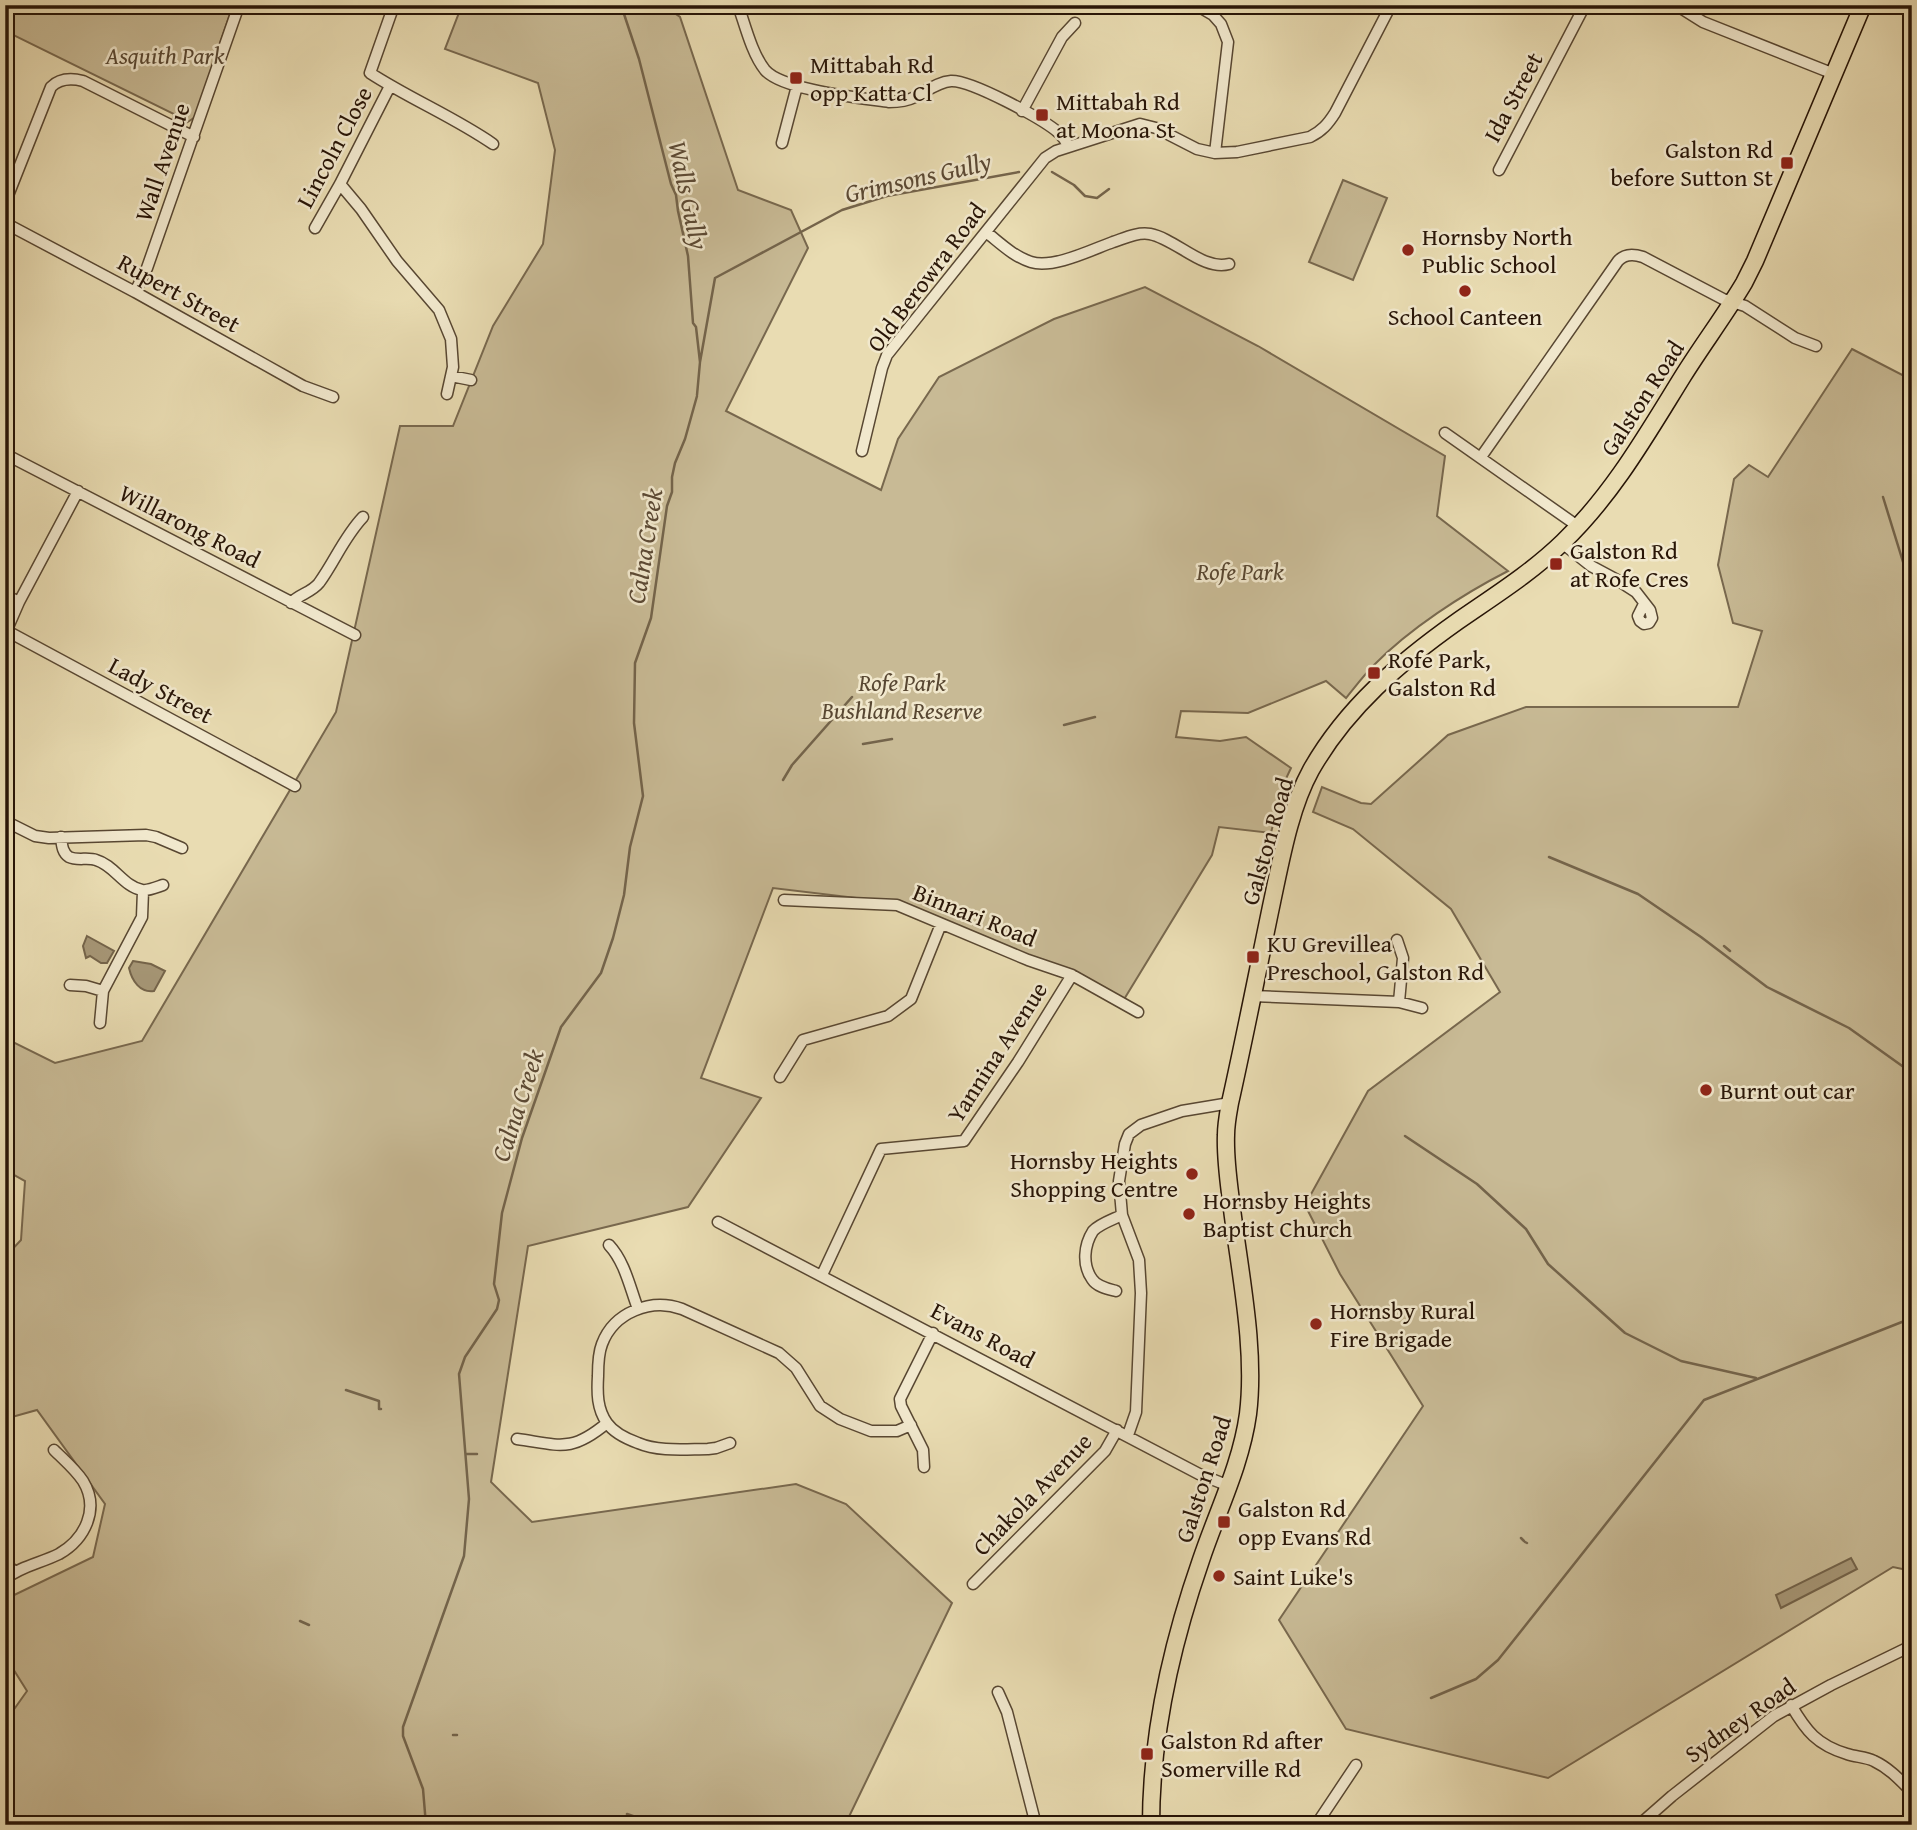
<svg xmlns="http://www.w3.org/2000/svg" width="1917" height="1830" viewBox="0 0 1917 1830" font-family="'Gentium Book Plus',serif">
<rect width="100%" height="100%" fill="#e9dcb2"/>
<filter id="stains"><feTurbulence type="fractalNoise" baseFrequency=".00286" numOctaves="4"/><feColorMatrix values="0 0 0 0 .2 0 0 0 0 .09 0 0 0 0 .02 0 0 0 .5 -.17"/></filter>
<radialGradient id="worn" r=".72"><stop offset=".6" stop-color="#630" stop-opacity="0"/><stop offset="1" stop-color="#630" stop-opacity=".3"/></radialGradient>
<!-- green -->
<path fill="#c8ba95" stroke="#78684e" stroke-width="2" d="M5,5h228l-38,112c-9,7 -13,9 -22,4l1,-7 -169,-83z
M462,5h201l17,12 58,173 53,20 17,38 -82,163 155,79 17,-51 41,-62 115,-58 91,-32 113,59 187,110 -8,60 71,55c-45,23 -99,58 -134,94 -10,10 -19,22 -28,33l-20,-17 -78,32 -67,-2 -5,26 44,4 26,-4 45,31 -9,19 -11,46 -52,-6 -7,28 -89,146 -225,-98 -125,-15 -72,190 60,20 -73,109 -160,39 -37,236 41,40 264,-38 50,20 106,99 -107,222h-840v-103l22,-31 -22,-35v-39l5,-20 83,-40 12,-53 -68,-94 -32,9v-162l16,-17 4,-59 -20,-11v-132l50,25 87,-22 194,-329 64,-286h53l40,-100 50,-82 12,-94 -17,-67 -93,-34z
M1343,180l44,18 -34,82 -44,-18z
M1852,349l58,30 2,-2v1194l-19,-4 -345,211 -202,-49 -67,-109 144,-214 -83,-132 -35,-69 63,-114 132,-99 -49,-83 -98,-80 -40,-17 9,-25 39,16 10,1 77,-69 78,-28h212l24,-76 -29,-8 -15,-58 16,-86 15,-14 19,12z"/>
<!-- water -->
<path fill="#a79878" stroke="#74644b" stroke-width="2" d="M87,936l27,15 -7,12h-6l-11,-7 -4,2 -3,-12z
M133,961l18,3 14,7 -11,20c-14,2 -22,-10 -25,-23z
M1851,1558l6,11 -76,39 -5,-13z"/>
<g fill="none" stroke-linecap="round" stroke-linejoin="round">
<!-- stream -->
<path stroke="#74644b" stroke-width="2.5" d="M621,5l18,54 32,125 5,11 2,16 10,45 5,67 3,4 4,35 -3,33
M1052,172l22,13 11,11 12,2 12,-9
M700,362l15,-84 127,-68 45,-14 132,-24
M1883,497l29,94
M1064,725l31,-8
M863,744l29,-5
M783,780l9,-15 60,-68
M1549,857l89,37 63,43 66,50 82,41 56,40 7,8
M1724,946l6,5
M1405,1136l72,48 49,45 22,35 77,69 56,28 75,17
M346,1390l33,11v8h2
M466,1454h11
M1521,1538l3,3
M1525,1542l2,1
M300,1621l9,4
M1431,1698l45,-19 22,-19 206,-260 208,-82
M453,1735h4
M627,1814l32,11
M426,1825l-3,-36 -20,-53v-9l61,-171 5,-57 -10,-125 6,-17 32,-48 2,-9 -5,-16 8,-71 20,-75 39,-111 40,-54 12,-35 11,-43 6,-48 13,-51 -9,-73 1,-60 16,-45 16,-112 5,-14v-15l3,-14 10,-24 12,-43"/>
<!-- street casing -->
<g stroke="#584732" stroke-width="13">
<path id="street" d="M394,5l-24,68c40,26 84,44 123,71
M738,5c7,20 14,49 27,65 17,20 96,28 124,32 9,0 18,-1 26,-5 12,-6 23,-15 36,-16 20,-1 92,38 108,52 4,4 7,8 9,13
M1196,5l17,10 8,9 7,18 -13,111
M1676,5l27,17 131,52
M1022,111l40,-74 13,-14
M782,143l15,-57
M1499,170l86,-165
M340,184l21,25 36,52 42,49 12,29 2,28 -6,27
M5,203l46,-116c9,-9 20,-9 32,-6l111,56
M5,223l130,69 168,94 30,11
M315,228l25,-44 50,-98
M986,232c13,10 28,25 45,30 22,7 60,-12 82,-20 12,-4 24,-10 37,-8 26,5 53,37 79,30
M1909,284l3,2
M135,292l12,-24 92,-263
M451,376l20,4
M1445,433l134,94
M862,451l20,-83 5,-13 158,-197 11,-7 84,-27 16,4 41,21 18,4 22,-1 73,-15c12,-6 18,-13 25,-24l56,-108
M5,454l350,181
M1481,457l137,-196c7,-8 16,-7 25,-4l80,42 22,7 50,32 21,8
M1562,543l29,23 28,15 17,11 14,18 2,8 -3,5 -5,1 -4,-3 -2,-5 6,-12
M5,595l14,7
M291,603c8,-9 20,-10 28,-20 16,-22 25,-46 44,-66
M7,631l288,155
M5,634l14,-32 59,-111
M5,821l30,15 14,2 97,-3 10,2 26,11
M61,837c1,8 1,15 8,20 8,4 19,0 27,3 18,5 28,27 46,30 6,1 15,-3 21,-5
M784,900l113,5 131,55 44,15 66,37
M70,985l16,1 17,5
M1252,996l147,6 4,-44 -6,-18
M1399,1002l23,6
M100,1023l3,-32 39,-74 1,-26
M780,1077l23,-37 85,-24 23,-17 30,-75
M718,1222l481,252 30,12
M609,1245c16,17 21,43 29,64
M822,1275l59,-126 83,-8 54,-79 54,-87
M1116,1291c-8,-2 -19,-4 -24,-12 -10,-14 -8,-34 1,-48 6,-7 21,-12 29,-16
M1128,1435l8,-23 5,-119 -2,-33 -17,-45 -3,-34 6,-37 4,-10 12,-9 41,-14 48,-8
M517,1439c43,6 54,14 90,-16
M730,1443l-14,5 -8,1c-22,0 -49,3 -70,-6 -11,-4 -24,-10 -31,-20 -10,-14 -10,-30 -9,-47 0,-10 0,-22 4,-32 12,-32 49,-46 80,-35l97,44 17,15 24,38 20,13 31,12h26l14,-6
M924,1467l-1,-17 -22,-44 -1,-7 33,-66
M5,1561l9,11
M5,1579c16,-13 36,-16 54,-25 26,-15 41,-45 24,-73 -8,-12 -19,-21 -29,-31
M973,1584l132,-133 12,-21
M998,1692l9,20 29,113
M1791,1705c15,26 26,40 56,49 9,3 19,3 27,7 15,7 26,19 38,31
M1316,1825l40,-60
M1639,1825l33,-29 102,-80 57,-31 76,-37 5,-1"/>
</g>
<!-- primary casing -->
<g stroke="#281507" stroke-width="19">
<path id="primary" d="M1151,1825c0,-92 20,-179 50,-265 16,-48 40,-95 47,-146 8,-65 -8,-140 -16,-205 -3,-25 -7,-49 -6,-74 0,-11 2,-21 4,-32 15,-67 28,-134 42,-201 9,-42 18,-94 39,-132 35,-62 89,-108 147,-149 36,-25 73,-48 105,-79 50,-48 84,-108 120,-166 20,-32 42,-61 61,-93l11,-22 108,-256"/>
</g>
<!-- street -->
<use href="#street" stroke="#f1e8cd" stroke-width="10"/>
<!-- primary -->
<use href="#primary" stroke="#e9dcb2" stroke-width="16"/>
</g>
<!-- markers -->
<g fill="#8f2418" stroke="#f1e8cd" stroke-width="2.5">
<rect x="789" y="71" width="14" height="14" rx="3.5"/>
<rect x="1035" y="108" width="14" height="14" rx="3.5"/>
<rect x="1780" y="156" width="14" height="14" rx="3.5"/>
<circle cx="1408" cy="250" r="7"/>
<circle cx="1465" cy="291" r="7"/>
<rect x="1549" y="557" width="14" height="14" rx="3.5"/>
<rect x="1367" y="666" width="14" height="14" rx="3.5"/>
<rect x="1246" y="950" width="14" height="14" rx="3.5"/>
<circle cx="1706" cy="1090" r="7"/>
<circle cx="1192" cy="1174" r="7"/>
<circle cx="1189" cy="1214" r="7"/>
<circle cx="1316" cy="1324" r="7"/>
<rect x="1217" y="1515" width="14" height="14" rx="3.5"/>
<circle cx="1219" cy="1576" r="7"/>
<rect x="1140" y="1747" width="14" height="14" rx="3.5"/>
</g>
<g text-anchor="middle" dominant-baseline="central" stroke-width="5" stroke-linejoin="round" paint-order="stroke">
<!-- park labels -->
<g font-size="24" font-style="italic" fill="#584732" stroke="#f1e8cd">
<text x="165" y="55">Asquith Park</text>
<text x="1240" y="571">Rofe Park</text>
<text x="902" y="682">Rofe Park<tspan x="902" dy="28">Bushland Reserve</tspan></text>
</g>
<!-- poi labels -->
<g font-size="24" fill="#281507" stroke="#f1e8cd" text-anchor="start">
<text x="810" y="64">Mittabah Rd<tspan x="810" dy="28">opp Katta Cl</tspan></text>
<text x="1056" y="101">Mittabah Rd<tspan x="1056" dy="28">at Moona St</tspan></text>
<text x="1773" y="149" text-anchor="end">Galston Rd<tspan x="1773" dy="28">before Sutton St</tspan></text>
<text x="1422" y="236">Hornsby North<tspan x="1422" dy="28">Public School</tspan></text>
<text x="1465" y="316" text-anchor="middle">School Canteen</text>
<text x="1570" y="550">Galston Rd<tspan x="1570" dy="28">at Rofe Cres</tspan></text>
<text x="1388" y="659">Rofe Park,<tspan x="1388" dy="28">Galston Rd</tspan></text>
<text x="1267" y="943">KU Grevillea<tspan x="1267" dy="28">Preschool, Galston Rd</tspan></text>
<text x="1720" y="1090">Burnt out car</text>
<text x="1178" y="1160" text-anchor="end">Hornsby Heights<tspan x="1178" dy="28">Shopping Centre</tspan></text>
<text x="1203" y="1200">Hornsby Heights<tspan x="1203" dy="28">Baptist Church</tspan></text>
<text x="1330" y="1310">Hornsby Rural<tspan x="1330" dy="28">Fire Brigade</tspan></text>
<text x="1238" y="1508">Galston Rd<tspan x="1238" dy="28">opp Evans Rd</tspan></text>
<text x="1233" y="1576">Saint Luke's</text>
<text x="1161" y="1740">Galston Rd after<tspan x="1161" dy="28">Somerville Rd</tspan></text>
</g>
<!-- street labels -->
<g font-size="24" fill="#281507" stroke="#f1e8cd">
<text transform="translate(1513 97) rotate(-62)">Ida Street</text>
<text transform="translate(334 147) rotate(-62)">Lincoln Close</text>
<text transform="translate(162 162) rotate(-71)">Wall Avenue</text>
<text transform="translate(926 277) rotate(-53)">Old Berowra Road</text>
<text transform="translate(179 293) rotate(29)">Rupert Street</text>
<text transform="translate(1642 398) rotate(-57)">Galston Road</text>
<text transform="translate(190 526) rotate(27)">Willarong Road</text>
<text transform="translate(161 690) rotate(28)">Lady Street</text>
<text transform="translate(1267 841) rotate(-74)">Galston Road</text>
<text transform="translate(975 915) rotate(22)">Binnari Road</text>
<text transform="translate(997 1052) rotate(-57)">Yannina Avenue</text>
<text transform="translate(983 1335) rotate(28)">Evans Road</text>
<text transform="translate(1203 1479) rotate(-72)">Galston Road</text>
<text transform="translate(1032 1494) rotate(-46)">Chakola Avenue</text>
<text transform="translate(1740 1720) rotate(-35)">Sydney Road</text>
</g>
<!-- water labels -->
<g font-size="26" font-style="italic" fill="#5b4934" stroke="#f1e8cd">
<text transform="translate(918 177) rotate(-13)">Grimsons Gully</text>
<text transform="translate(689 195) rotate(78)">Walls Gully</text>
<text transform="translate(644 546) rotate(-81)">Calna Creek</text>
<text transform="translate(517 1105) rotate(-72)">Calna Creek</text>
</g>
</g>
<!-- margin -->
<rect width="1917" height="1830" fill="none" stroke="#e9dcb2" stroke-width="28"/>
<rect x="7" y="7" width="1903" height="1816" fill="none" stroke="#281507" stroke-width="3.5"/>
<rect x="14" y="14" width="1889" height="1802" fill="none" stroke="#281507" stroke-width="2"/>
<rect width="100%" height="100%" filter="url(#stains)"/>
<rect width="100%" height="100%" fill="url(#worn)"/>
</svg>
